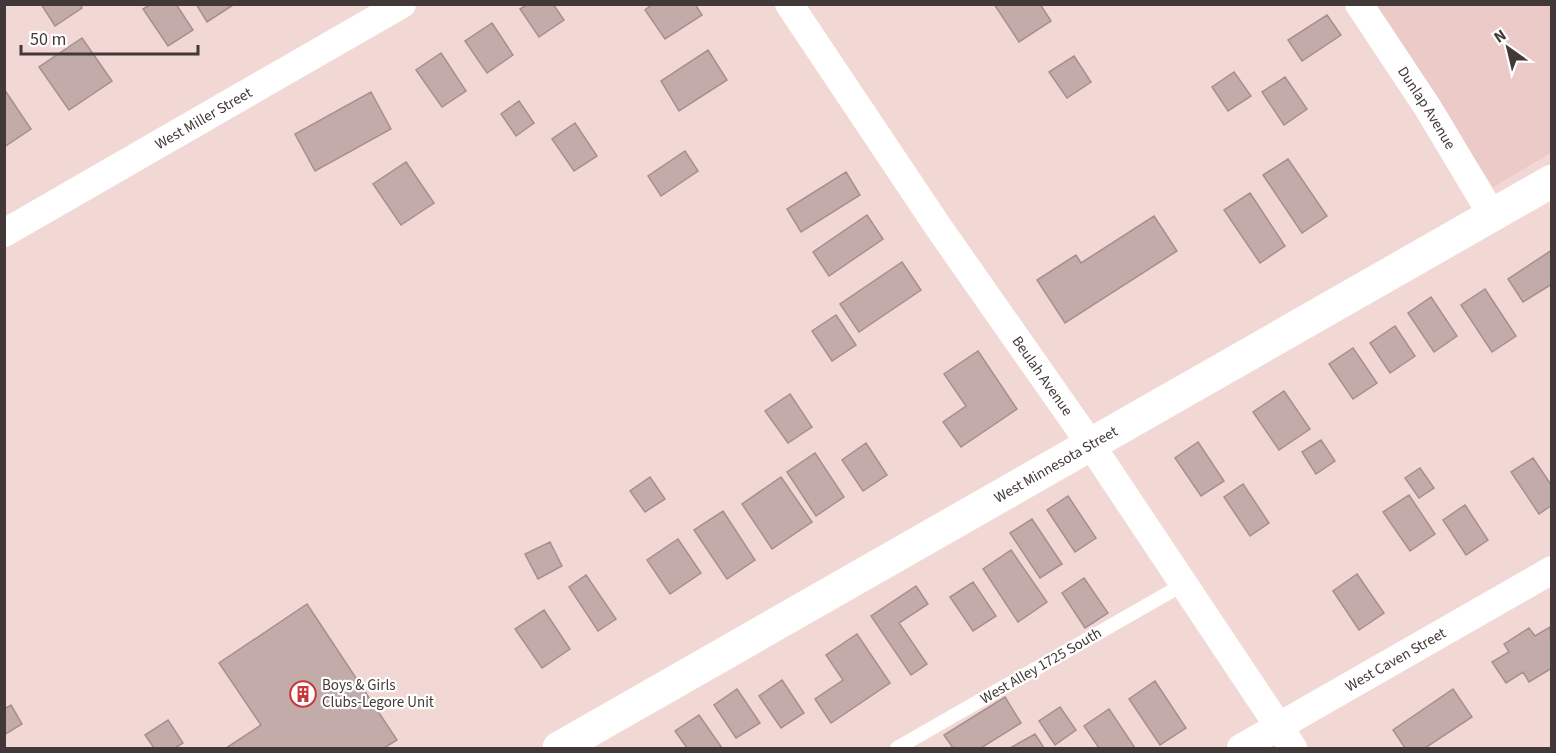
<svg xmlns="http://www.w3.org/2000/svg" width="1556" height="753" viewBox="0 0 1556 753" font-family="'Source Sans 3',sans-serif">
<rect width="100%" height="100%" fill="#f1d8d5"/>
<!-- built -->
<path fill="#eccac7" d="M1371,5h180v148l-58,34z"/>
<!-- building -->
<path fill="#c3aba9" stroke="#a78f8d" stroke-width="1.5" d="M41,4h39l2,4 -27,18z
M151,4h25l17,26 -25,16 -25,-37z
M196,4h37v1l-26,17z
M528,4h25l11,16 -25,17 -19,-28z
M653,4h42l7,11 -37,24 -20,-29z
M994,4h46l11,17 -32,21z
M1327,15l14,20 -39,26 -14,-21z
M492,23l21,32 -26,18 -22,-32z
M82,38l30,43 -43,29 -30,-43z
M708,50l19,30 -48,31 -18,-30z
M441,53l25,38 -24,16 -26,-37z
M1074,56l17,26 -24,16 -18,-26z
M1234,72l17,24 -23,15 -16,-24z
M1285,77l22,32 -23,16 -22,-33z
M4,89l27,40 -27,18z
M371,92l20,37 -76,42 -20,-37z
M519,101l15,22 -18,13 -15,-22z
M575,123l22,33 -23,15 -22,-32z
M685,151l13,20 -37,25 -13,-20z
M1288,159l39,57 -25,17 -39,-58z
M406,162l28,41 -33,22 -28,-41z
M846,172l14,23 -59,37 -14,-23z
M1250,193l35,53 -25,17 -36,-53z
M867,215l16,24 -54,37 -16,-24z
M1154,216l23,35 -112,72 -28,-43 39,-25 5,8z
M1552,250v34l-29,18 -15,-23z
M902,262l19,28 -62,42 -19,-28z
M1485,289l31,47 -24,16 -31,-47z
M1431,297l26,39 -23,16 -26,-39z
M836,315l20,30 -24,16 -20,-30z
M1395,326l20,30 -25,17 -20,-30z
M1353,348l24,35 -24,16 -24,-35z
M978,351l39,58 -56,38 -18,-25 23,-16 -22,-32z
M1284,391l26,38 -31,21 -26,-38z
M790,394l22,33 -24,16 -23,-32z
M1321,440l14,21 -19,13 -14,-22z
M1198,442l26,39 -23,15 -26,-38z
M866,443l21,32 -24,16 -21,-31z
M815,453l29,44 -28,19 -29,-44z
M1533,458l19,28v19l-13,9 -28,-42z
M1420,468l14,20 -15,10 -14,-20z
M650,477l15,22 -20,13 -15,-21z
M781,477l31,45 -40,27 -30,-45z
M1243,484l26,39 -19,13 -26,-39z
M1409,495l26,39 -25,17 -27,-39z
M1068,496l28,42 -21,14 -28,-42z
M1465,505l23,35 -22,15 -23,-35z
M723,511l32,49 -28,19 -33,-49z
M1032,519l30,45 -22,14 -30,-45z
M678,539l23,34 -31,21 -23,-34z
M550,542l12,24 -24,13 -13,-25z
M1011,550l36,52 -29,20 -35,-53z
M1357,574l27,39 -25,17 -26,-39z
M586,575l30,44 -18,12 -29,-44z
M1084,578l24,35 -23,15 -23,-35z
M973,582l23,34 -23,15 -23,-34z
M916,586l12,18 -29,19 28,41 -16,11 -40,-59z
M307,604l90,136 -13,8h-158l35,-23 -42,-62z
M544,610l26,39 -28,19 -27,-39z
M1550,627l2,41 -23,14 -6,-10 -17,11 -14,-21 17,-10 -5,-8 25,-16 6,8z
M857,634l33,49 -59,40 -16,-24 28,-19 -17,-25z
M782,680l22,33 -23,15 -22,-32z
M1155,681l31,47 -26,17 -31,-46z
M737,689l23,34 -24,15 -22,-33z
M1453,689l19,28 -47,31h-20l-12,-18z
M1005,697l16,26 -40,25h-28l-9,-13z
M11,705l11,19 -18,11v-26z
M1060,707l16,23 -21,15 -16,-24z
M1109,709l26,39h-36l-15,-22z
M699,715l23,33h-35l-12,-17z
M168,720l15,23 -8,5h-21l-9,-13z
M1035,734l9,14h-34z"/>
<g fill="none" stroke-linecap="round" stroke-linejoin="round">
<!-- service -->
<path stroke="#fff" stroke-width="14" d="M897,748l287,-164"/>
<!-- minor -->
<g stroke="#fff" stroke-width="28">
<path id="s1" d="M789,4l150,224 152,217 202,303"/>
<path id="s2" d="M1359,4l69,104 64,107"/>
<path id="s3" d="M4,233l398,-229"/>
<path id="s4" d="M1241,748l311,-178"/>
</g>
<!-- tertiary -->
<path stroke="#fff" stroke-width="33" id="s5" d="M559,748l993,-567"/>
</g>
<!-- icons -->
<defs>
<g id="building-ring" transform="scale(1.35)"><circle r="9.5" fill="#fff" stroke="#c6373c" stroke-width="1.5"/><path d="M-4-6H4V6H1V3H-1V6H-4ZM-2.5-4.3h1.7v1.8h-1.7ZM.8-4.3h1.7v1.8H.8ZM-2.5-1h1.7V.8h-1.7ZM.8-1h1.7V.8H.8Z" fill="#c6373c"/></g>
</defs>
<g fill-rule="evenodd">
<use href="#building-ring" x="303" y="694"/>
</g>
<g text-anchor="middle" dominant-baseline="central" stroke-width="4.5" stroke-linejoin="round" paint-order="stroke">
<!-- street labels -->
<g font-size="15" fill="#423837" stroke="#fff">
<text stroke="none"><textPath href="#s2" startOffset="124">Dunlap Avenue</textPath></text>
<text stroke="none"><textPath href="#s3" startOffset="230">West Miller Street</textPath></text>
<text stroke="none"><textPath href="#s1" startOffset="450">Beulah Avenue</textPath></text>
<text stroke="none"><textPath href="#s5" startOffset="572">West Minnesota Street</textPath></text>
<text stroke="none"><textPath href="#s4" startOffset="178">West Caven Street</textPath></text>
<text transform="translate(1041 666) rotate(-30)">West Alley 1725 South</text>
</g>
<!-- poi labels -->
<g font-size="15" fill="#423837" stroke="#fff" text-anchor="start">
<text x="322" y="685">Boys &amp; Girls<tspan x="322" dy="17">Clubs-Legore Unit</tspan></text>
</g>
</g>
<!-- border -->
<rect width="1556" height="753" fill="none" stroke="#423837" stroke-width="12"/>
<!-- north arrow -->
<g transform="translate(1508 48) rotate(326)" stroke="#ffffff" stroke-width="4.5" paint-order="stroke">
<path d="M0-4.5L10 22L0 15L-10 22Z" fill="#423837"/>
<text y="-9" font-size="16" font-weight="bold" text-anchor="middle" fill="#423837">N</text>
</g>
<!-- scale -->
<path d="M21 45v9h177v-9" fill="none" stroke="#423837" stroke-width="3"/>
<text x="30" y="45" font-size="18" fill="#423837" stroke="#ffffff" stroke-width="4.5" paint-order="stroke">50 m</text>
</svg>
